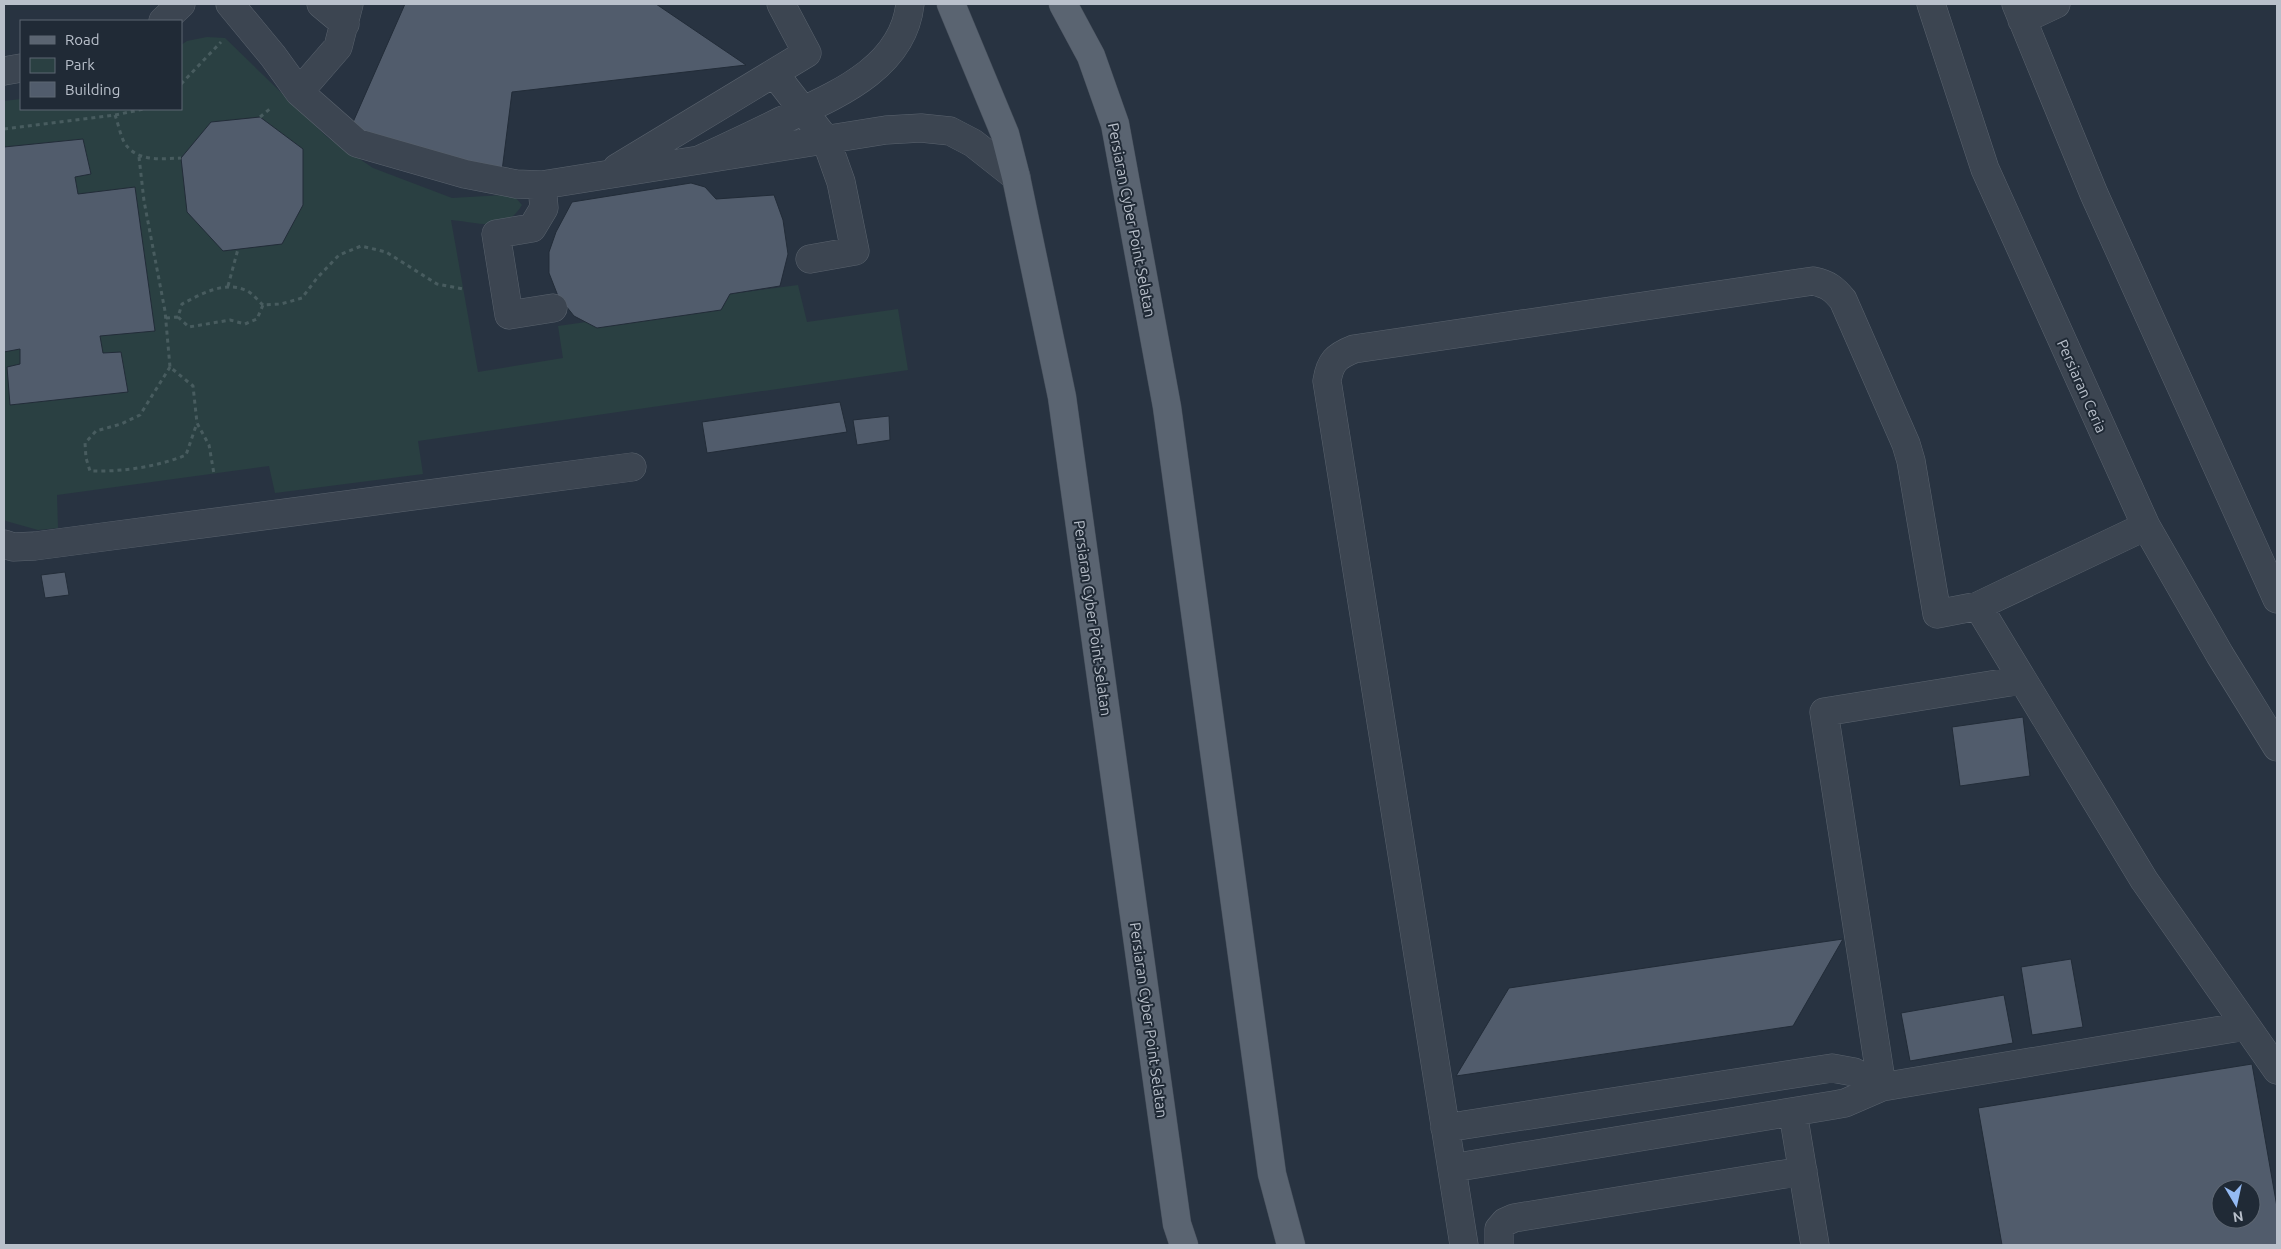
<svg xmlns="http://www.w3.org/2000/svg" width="2281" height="1249" viewBox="0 0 2281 1249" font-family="Ubuntu,sans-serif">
<rect width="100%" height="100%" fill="#283341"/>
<!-- green -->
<path fill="#2a4042" d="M207,37l18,1 102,99 46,31 79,30 52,-3 11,2 7,8c-17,29 -44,17 -71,15l27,152 85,-14 -5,-32 28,-4 135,-12 9,-16 68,-9 9,37 91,-13 10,61 -490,71 5,33 -148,19 -6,-27 -212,29 1,33 -20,2 -32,-9 -2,-2v-418l17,-2v10h160v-64l6,-4z"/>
<!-- building -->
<path fill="#515c6c" stroke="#222c38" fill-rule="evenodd" d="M405,4h251l90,61 -234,27 -10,79 -152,-42z
M260,117l43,32v56l-21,39 -59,7 -36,-39 -6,-54 30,-36z
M83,139l8,35 -16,3 3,17 57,-7 20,144 -55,5 3,17 18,-1 7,40 -118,13 -3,-38 13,-3v-15l-16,3v-205z
M691,183l14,4 11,12 58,-4 9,25 5,34 -8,32 -50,8 -9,16 -124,18 -23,-12 -16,-20 -9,-23v-21l7,-20 16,-30z
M840,402l7,30 -140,21 -5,-31z
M889,416l1,24 -33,5 -4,-25z
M65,572l4,23 -24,3 -4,-23z
M2023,717l7,59 -70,10 -8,-59z
M1843,939l-50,87 -337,50 53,-88z
M2071,959l12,68 -51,8 -11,-68z
M2004,995l9,48 -103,18 -9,-48z
M2252,1064l25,143v38h-275l-24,-137zM2221,1189h30v30h-30z"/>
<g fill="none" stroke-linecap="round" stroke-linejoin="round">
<!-- minor casing -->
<g stroke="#5a636e" stroke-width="29">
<path id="minor" d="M230,4l43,52 26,36 58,51 108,31 51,10 26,1 157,-25
M321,4l24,20
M910,4c-7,65 -76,92 -127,116 -28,14 -56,27 -84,40l187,-30 35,-2 29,3 23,12 43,34
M1931,4l54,165 161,357 74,129 57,92
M2016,4l78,190 183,405
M2022,20l34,-16
M163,21l18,-17
M4,71l17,-3
M774,73l52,67 15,42 14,69 -45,8
M299,92l39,-45 11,-43
M617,168l190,-115 -26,-49
M542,185l2,23 -12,20 -36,6 13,81 44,-7
M4,544l9,3 22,-1 597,-79
M1978,606l166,274 133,190
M1882,1087l-58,-375 198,-32
M1793,1113l22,132
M1445,1128l387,-60 22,4 28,15
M1452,1168l382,-63 11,-2 37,-16 364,-61
M1464,1245l-137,-864c3,-19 9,-25 27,-32l459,-68c15,3 21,8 30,19l63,144 5,17 26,153 41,-8 168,-80
M1499,1245v-16l6,-7 9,-4 289,-47"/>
</g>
<!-- major casing -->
<g stroke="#454e5a" stroke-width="29">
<path id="major" d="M951,4l54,130 11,43 46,220 115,827 7,21
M1063,4l28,52 24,68 52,283 105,767 19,71"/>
</g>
<!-- path -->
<path stroke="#485c5f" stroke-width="3" stroke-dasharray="4 4" stroke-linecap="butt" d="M181,84l40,-42
M115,115c3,8 5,19 9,27 12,20 36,17 57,16
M260,117l11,-9
M4,129l111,-14 29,-6
M139,157l5,44 21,110 5,56 23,19 4,37 12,22 5,29
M228,286l10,-37
M263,305c-5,-4 -11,-13 -18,-15 -21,-9 -44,4 -63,14l-4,13 11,10 41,-7 15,4 12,-5 6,-14 18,-1 21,-6 15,-20 22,-23 22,-9 25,6 51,32 26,5
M166,318l12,-1
M170,367l-30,48 -19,9 -25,7 -11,12 1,15 4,13c31,1 67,-4 96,-16l11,-32"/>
<!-- minor -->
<use href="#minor" stroke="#3c4551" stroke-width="28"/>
<!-- major -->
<use href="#major" stroke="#5a6471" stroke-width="28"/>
</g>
<g text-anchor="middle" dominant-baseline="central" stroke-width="4" stroke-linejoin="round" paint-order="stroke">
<!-- street labels -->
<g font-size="15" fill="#b9c0cb" stroke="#202a36">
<text transform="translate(1132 220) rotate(79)">Persiaran Cyber Point Selatan</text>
<text transform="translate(2082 386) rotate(66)">Persiaran Ceria</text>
<text transform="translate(1093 618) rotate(82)">Persiaran Cyber Point Selatan</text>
<text transform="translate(1149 1020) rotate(82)">Persiaran Cyber Point Selatan</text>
</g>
</g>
<!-- border -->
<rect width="2281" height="1249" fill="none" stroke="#b9c0cb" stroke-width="10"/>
<!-- legend -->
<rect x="20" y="20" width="162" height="90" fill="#202a36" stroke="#5d6672"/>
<rect x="30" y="36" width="25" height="8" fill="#5a6471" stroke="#5d6672"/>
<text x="65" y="45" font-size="15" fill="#b9c0cb">Road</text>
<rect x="30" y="58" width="25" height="15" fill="#2a4042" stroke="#5d6672"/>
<text x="65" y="70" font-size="15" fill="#b9c0cb">Park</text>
<rect x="30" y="82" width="25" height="15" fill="#515c6c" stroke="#5d6672"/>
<text x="65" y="95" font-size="15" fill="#b9c0cb">Building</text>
<!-- north arrow -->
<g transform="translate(2236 1204) rotate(171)"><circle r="24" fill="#202a36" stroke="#5d6672"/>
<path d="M0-4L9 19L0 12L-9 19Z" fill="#95bbf4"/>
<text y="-8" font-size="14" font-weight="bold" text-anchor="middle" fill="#b9c0cb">N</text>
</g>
</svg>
